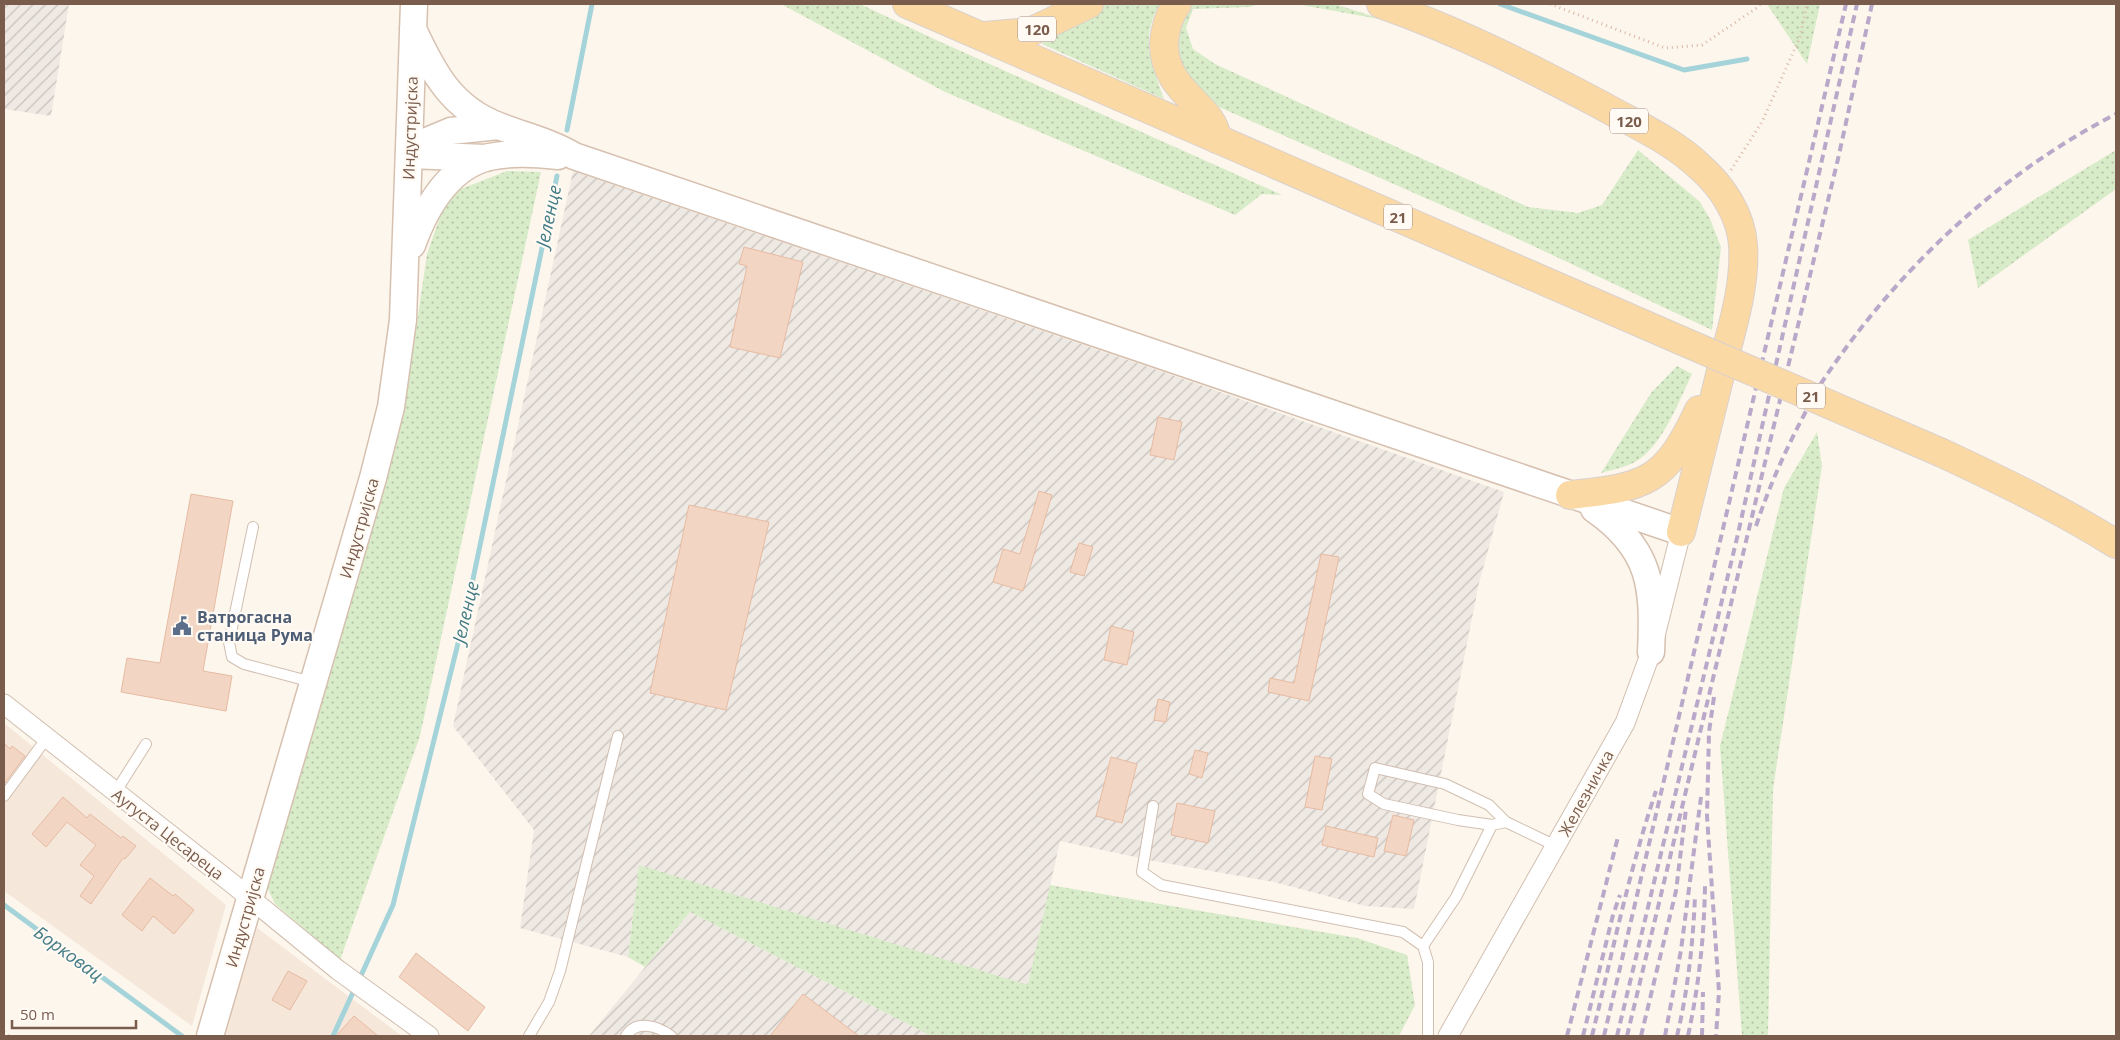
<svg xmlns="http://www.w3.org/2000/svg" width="2120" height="1040" viewBox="0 0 2120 1040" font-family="'Open Sans',sans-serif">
<defs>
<pattern id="industrial-furrows" width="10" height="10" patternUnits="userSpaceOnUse" patternTransform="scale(1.25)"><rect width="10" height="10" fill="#efe9e4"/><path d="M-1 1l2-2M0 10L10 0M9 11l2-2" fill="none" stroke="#c7c0bb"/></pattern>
<pattern id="grass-dots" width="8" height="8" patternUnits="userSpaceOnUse" patternTransform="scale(1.25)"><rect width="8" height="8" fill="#d8ecc9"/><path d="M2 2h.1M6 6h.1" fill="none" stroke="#b4c2a5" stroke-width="1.8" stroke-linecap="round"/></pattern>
</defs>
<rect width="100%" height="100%" fill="#fdf6ec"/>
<!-- residential -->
<path fill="#f5e8da" d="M4,723l222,182 -34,121 -188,-135z
M257,928l145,108h-178z"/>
<!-- industrial -->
<path fill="url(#industrial-furrows)" d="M4,4h65l-18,112 -47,-7z
M573,171l590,201 341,120 -25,91 -65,326 -49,-3 -91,-24 -120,-21 -94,-20 -32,145 -389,-121 -11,92 -108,-29 14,-98 -81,-104z
M690,912l241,124h-342z"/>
<!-- grass -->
<path fill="url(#grass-dots)" d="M781,4h79l74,35 348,156 -20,-1 -27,21 -290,-123z
M1103,4h57c-21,35 -8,60 4,95l-122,-55 46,-34z
M1184,4h76l-11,3 -56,2 -7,19 7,21 22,15 313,143 50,6 24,-8 36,-55 62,52 10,17 11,28 -9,83 -198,-93 -295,-130 -31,-28 -15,-37z
M1296,4h39l49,16z
M1767,4h53l-13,60z
M2116,150v39l-138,99 -10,-48z
M507,171l34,1 -121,564 -80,224 -65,-56 -11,-23 136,-465 13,-67 14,-95 21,-60z
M1677,366l15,8c-13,27 -30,73 -57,88 -10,5 -23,8 -34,11l50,-80z
M1817,432l5,34 -49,323 -5,247h-26l-22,-290 64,-258z
M639,865l389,120 22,-100 307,53 50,17 8,50 -16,31h-468l-241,-124 -45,55 -17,-10z"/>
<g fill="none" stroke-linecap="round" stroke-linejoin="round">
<!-- stream -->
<path stroke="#a5d3da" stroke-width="5" d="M1500,4l184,66 63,-11
M567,130l25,-126
M4,905l178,131
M359,980l34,-75 75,-302 89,-427
M333,1036l22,-48"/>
</g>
<!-- building -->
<path fill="#f3d5c3" stroke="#e6bba3" d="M744,247l59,15 -23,96 -50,-11 17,-81 -8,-2z
M1158,417l24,5 -8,38 -24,-5z
M1039,491l13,4 -29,96 -30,-9 10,-33 17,5z
M191,494l42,7 -30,170 29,5 -6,35 -105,-19 6,-34 33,5z
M689,505l80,17 -43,188 -76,-17z
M1079,543l14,4 -9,29 -14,-4z
M1321,554l18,3 -30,144 -41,-9 2,-14 24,5z
M1111,626l23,6 -7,33 -23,-5z
M1158,699l12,3 -4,20 -12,-2z
M4,743l6,6 2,-3 13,10 -21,28z
M1195,750l13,3 -6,25 -13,-4z
M1315,756l17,3 -10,51 -17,-3z
M1111,757l26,7 -15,59 -26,-7z
M63,797l24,21 3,-4 31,24 2,-2 13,10 -11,13 -2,-1 -32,46 -11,-8 14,-20 -14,-11 16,-20 -29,-23 -21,25 -14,-13z
M1177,803l38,8 -7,32 -37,-8z
M1393,815l21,5 -8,36 -22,-5z
M1326,826l52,12 -4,19 -52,-12z
M150,878l23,18 2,-2 19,16 -20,24 -21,-18 -11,15 -20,-16z
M416,953l69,54 -17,24 -69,-54z
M288,971l19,10 -17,29 -18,-10z
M803,994l56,42h-89z
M354,1016l24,20h-42z"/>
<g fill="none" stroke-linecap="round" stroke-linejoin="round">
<!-- service casing -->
<g stroke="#d1beb0" stroke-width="12">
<path id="service" d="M253,527l-24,115 3,15 12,7 68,18
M115,793l31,-49
M4,796l42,-57
M1153,806l-11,66 19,13 242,47 20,14 5,16v74
M1506,822l-14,3 -34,-5 -74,-16 -16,-10 7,-26 70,16 44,21 17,17 50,24
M1423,946l33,-49 36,-72
M529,1036l20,-34 11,-31 58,-235
M626,1036c10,-17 32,-10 45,0"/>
</g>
<!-- minor casing -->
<g stroke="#d1beb0" stroke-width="21">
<path id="minor" d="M4,704l230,181 104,85 91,66
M1448,1036l177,-313 26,-71 30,-120"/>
</g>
<!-- secondary casing -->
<g stroke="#d6c0b0" stroke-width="29">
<path id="secondary" d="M413,29c20,43 38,79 86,97 25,10 52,16 75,30l1107,376
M410,148l41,-17 47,-5
M409,155l77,3
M412,245c13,-36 36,-78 77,-88 22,-5 47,-3 69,-1
M1594,509c58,40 60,79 57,143
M210,1036l163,-558 18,-71 12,-87 11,-316"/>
</g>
<!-- primary casing -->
<g stroke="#dad1cd" stroke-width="30">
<path id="primary" d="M907,4l773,336
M1177,4c-9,12 -12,25 -13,40 0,49 50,61 53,95
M1381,4c77,27 148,63 220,101 33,19 71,35 99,62 22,19 41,48 43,78 3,41 -12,86 -22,126 -13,54 -27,107 -40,161
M985,36l45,-4 59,-28
M1942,453c60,28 118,56 174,91
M1570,495c76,-8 95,-12 129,-85"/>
</g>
<!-- path -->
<path stroke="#d9b8a5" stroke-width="3" stroke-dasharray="1 4" stroke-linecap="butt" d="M1550,4l115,44 37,-3 56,-38 2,-3
M1731,170l31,-48 38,-85 7,-33
M4,1032l5,4"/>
<!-- service -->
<use href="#service" stroke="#fff" stroke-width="10"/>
<!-- minor -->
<use href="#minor" stroke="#fff" stroke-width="19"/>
<!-- secondary -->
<use href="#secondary" stroke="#fff" stroke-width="26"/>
<!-- primary -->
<use href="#primary" stroke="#fbd9a5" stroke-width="28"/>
<!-- rail -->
<path stroke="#b9a8c9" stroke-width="4" stroke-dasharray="8 5" stroke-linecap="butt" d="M1756,526c13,-39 29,-75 48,-111 6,-11 11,-23 18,-33 74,-111 175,-207 294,-268
M1714,697l-5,35 -2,84 12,176 -3,44
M1567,1036l51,-199
M1583,1036l30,-121 7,-20
M1592,1036c20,-82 37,-165 64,-245
M1604,1036l242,-1032
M1617,1036l120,-498 120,-534
M1627,1036l211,-877 34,-155
M1641,1036l35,-145 10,-82
M1665,1036l16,-86 20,-153
M1677,1036c11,-46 16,-93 18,-140
M1688,1036c11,-52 16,-97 17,-150
M1702,1036l1,-44"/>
<!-- primary-bridge casing -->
<g stroke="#dad1cd" stroke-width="30" stroke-linecap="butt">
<path id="primary-bridge" d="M1680,340l262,113"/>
</g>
<!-- primary-bridge -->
<use href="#primary-bridge" stroke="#fbd9a5" stroke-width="28"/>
</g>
<!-- icons -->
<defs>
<g id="civic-bare" transform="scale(1.5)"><path d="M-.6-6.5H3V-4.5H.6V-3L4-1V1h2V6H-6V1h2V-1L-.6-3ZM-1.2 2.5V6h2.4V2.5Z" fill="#5c6f8a" stroke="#fffaf3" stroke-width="2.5" paint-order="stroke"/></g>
</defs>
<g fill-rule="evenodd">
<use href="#civic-bare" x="182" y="626"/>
</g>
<g text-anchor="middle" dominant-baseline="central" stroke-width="4.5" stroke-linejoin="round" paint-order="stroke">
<!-- shield labels -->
<g fill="#fffaf3" stroke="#a28b7f" stroke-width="1">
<rect x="1018" y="16.5" width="38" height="25" rx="4"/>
<rect x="1610" y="108.5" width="38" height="25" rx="4"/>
<rect x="1384" y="204.5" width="28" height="25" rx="4"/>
<rect x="1797" y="383.5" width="28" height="25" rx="4"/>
</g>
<g font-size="15" font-weight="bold" fill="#7a5c4d">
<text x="1037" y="29">120</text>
<text x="1629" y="121">120</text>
<text x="1398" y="217">21</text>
<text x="1811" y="396">21</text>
</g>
<!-- street labels -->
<g font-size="16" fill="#7a5c4d" stroke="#fffaf3">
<text transform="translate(410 128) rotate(-88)">Индустријска</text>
<text transform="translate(359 528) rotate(-74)">Индустријска</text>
<text transform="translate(1586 793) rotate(-61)">Железничка</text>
<text transform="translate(168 834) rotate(38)">Аугуста Цесареца</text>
<text transform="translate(245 917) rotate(-74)">Индустријска</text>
</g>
<!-- service labels -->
<g font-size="16" font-weight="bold" fill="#4e5e75" stroke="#fffaf3" text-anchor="start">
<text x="197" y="617">Ватрогасна<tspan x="197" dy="18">станица Рума</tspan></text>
</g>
<!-- water labels -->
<g font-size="18" font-style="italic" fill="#437c86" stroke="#fffaf3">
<text transform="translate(548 216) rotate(-78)">Јеленце</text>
<text transform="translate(465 612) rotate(-77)">Јеленце</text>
<text transform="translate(69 953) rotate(36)">Борковац</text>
</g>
</g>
<!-- border -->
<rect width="2120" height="1040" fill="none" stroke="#7a5c4d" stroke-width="10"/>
<!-- scale -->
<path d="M12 1020v8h124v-8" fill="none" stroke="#7a5c4d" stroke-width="2.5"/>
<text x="20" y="1020" font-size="15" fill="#7a5c4d" stroke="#fffaf3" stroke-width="4" paint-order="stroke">50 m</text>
</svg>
